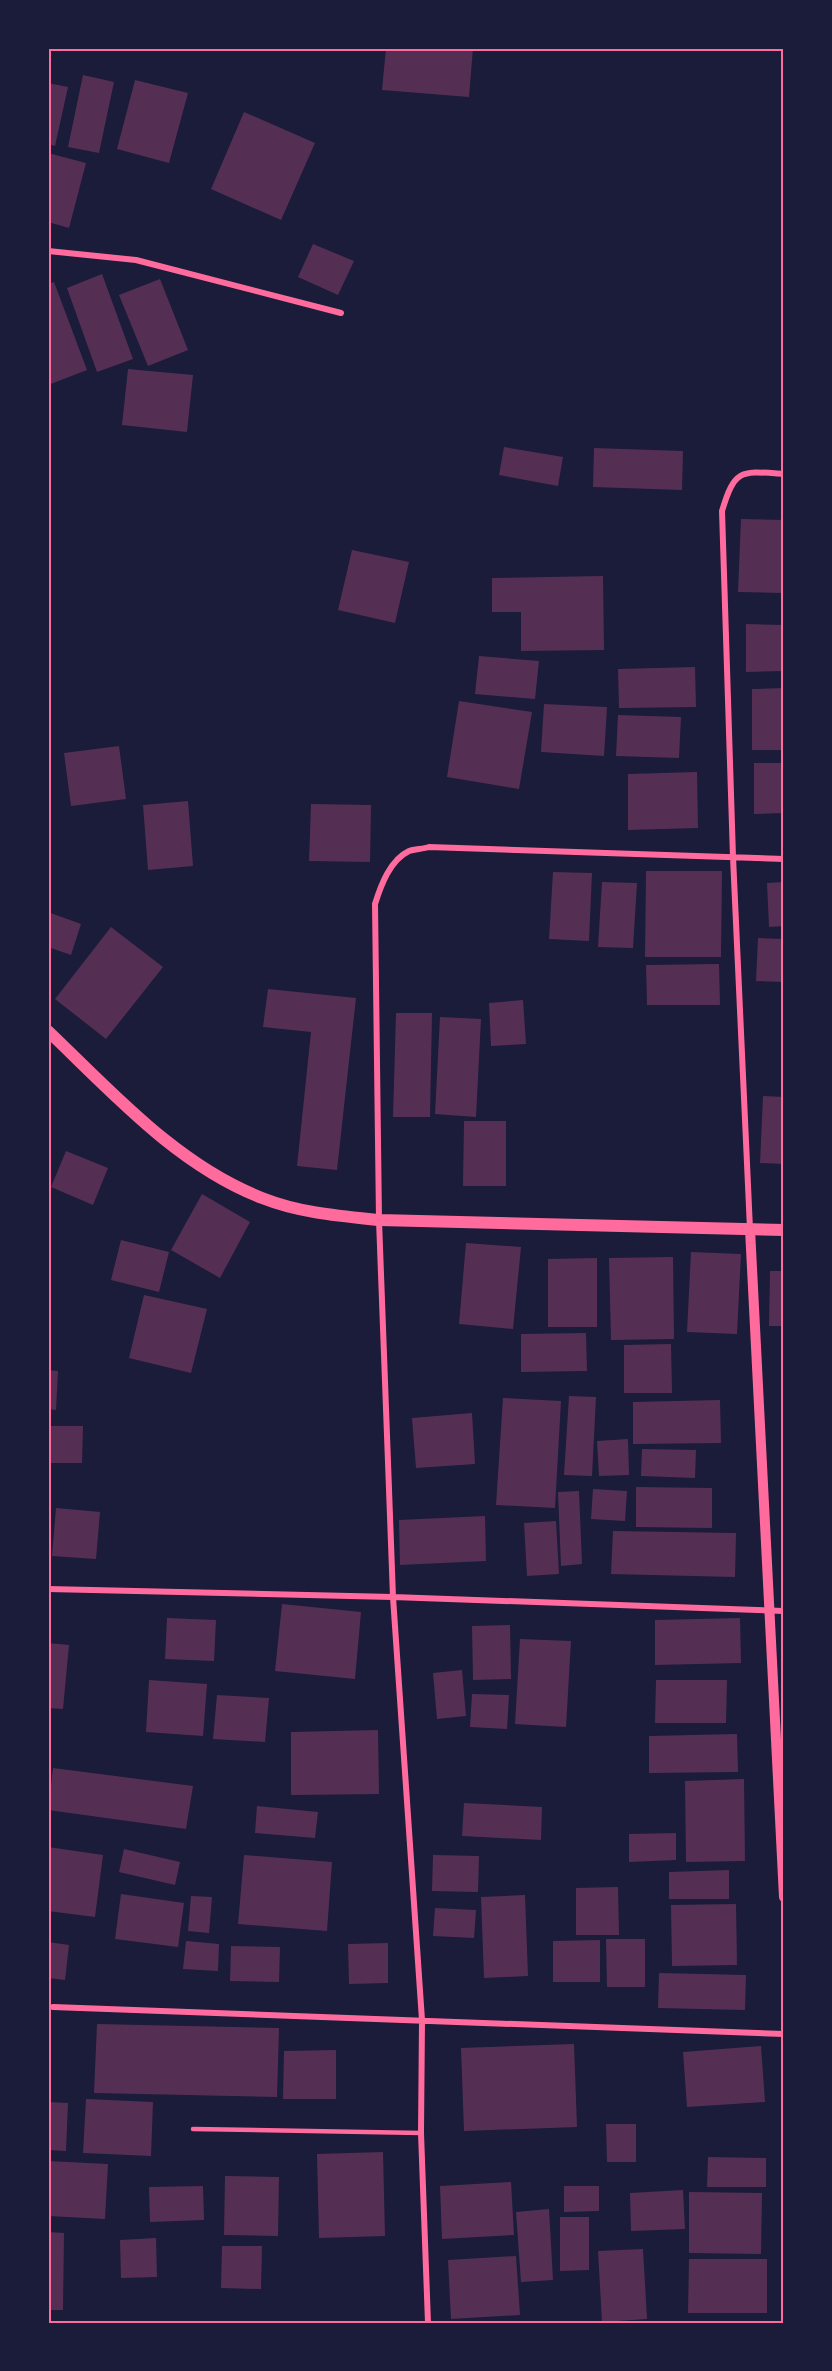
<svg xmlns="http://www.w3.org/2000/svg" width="832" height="2371" viewBox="0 0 832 2371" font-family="'Times New Roman',serif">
<rect width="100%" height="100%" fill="#1b1b3a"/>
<!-- building -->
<path fill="#542f53" d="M386,48h87l-4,49 -87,-7z
M83,75l31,7 -15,71 -31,-6z
M135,80l53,13 -19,70 -52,-14z
M48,83l20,4 -13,59 -7,-2z
M244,112l71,31 -34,77 -70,-31z
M48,153l38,10 -17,65 -21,-6z
M313,244l41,17 -16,34 -40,-18z
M102,274l31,85 -36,13 -30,-84z
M160,279l28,71 -40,16 -29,-71z
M54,282l33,88 -39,15v-101z
M128,369l65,6 -6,57 -65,-7z
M504,447l59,10 -5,29 -59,-11z
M594,448l89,3 -1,39 -89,-3z
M741,519l43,1v73l-46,-1z
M352,550l57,12 -14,61 -57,-13z
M603,576l1,74 -83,1v-39h-29v-34z
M746,624l38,1v46l-38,1z
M479,656l60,5 -4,38 -60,-5z
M695,667l1,40 -77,1 -1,-39z
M784,688v62h-32v-61z
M459,701l73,11 -13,77 -72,-12z
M544,704l63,3 -3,49 -63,-4z
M618,715l63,2 -2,41 -63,-2z
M119,746l7,53 -55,7 -7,-53z
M754,763h30v50l-30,1z
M697,772l1,56 -70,2v-56z
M188,801l5,65 -45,4 -5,-65z
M311,804l60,1 -1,57 -61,-1z
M646,871h76l-1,86h-76z
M553,872l39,1 -3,68 -40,-2z
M602,882l35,1 -4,65 -35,-1z
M784,882v44l-15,1 -2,-44z
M48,912l33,12 -10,31 -23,-8z
M111,927l52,40 -57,72 -51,-40z
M758,938l26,1v43l-28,-1z
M719,964l1,41h-73l-1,-40z
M268,989l88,9 -19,172 -40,-4 14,-134 -48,-5z
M523,1000l3,44 -35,2 -2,-43z
M396,1013h36l-2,104h-37z
M440,1017l41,2 -5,98 -41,-3z
M763,1096l21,1v67l-24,-1z
M464,1121h42v65h-43z
M66,1151l42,17 -15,37 -42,-18z
M202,1194l48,28 -30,56 -49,-28z
M121,1240l48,12 -10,40 -48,-12z
M466,1243l55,4 -8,82 -54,-5z
M691,1252l50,2 -4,80 -50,-2z
M673,1257l1,82 -63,1 -2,-82z
M597,1258v69h-49v-68z
M770,1271h14v55h-15z
M144,1295l63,14 -16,64 -62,-15z
M586,1333l1,38 -66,1v-38z
M671,1344l1,49h-48v-48z
M48,1370l10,1 -2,39 -8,-1z
M569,1396l27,1 -4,79 -28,-1z
M503,1398l58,3 -6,107 -59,-3z
M720,1400l1,43 -88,1v-42z
M472,1413l3,51 -59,4 -4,-50z
M48,1426h35l-1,37h-34z
M628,1439l1,36 -30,1 -2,-35z
M642,1449l54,1 -1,28 -54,-2z
M636,1487l76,1v40l-76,-1z
M593,1489l34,2 -2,30 -34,-2z
M579,1491l3,73 -21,2 -3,-74z
M56,1508l44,4 -4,47 -44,-3z
M485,1516l1,45 -86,4 -1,-45z
M556,1521l3,53 -32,2 -3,-53z
M613,1531l123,2 -1,44 -124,-3z
M282,1604l79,8 -6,67 -80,-8z
M167,1618l49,2 -2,41 -49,-2z
M740,1618l1,45 -86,2v-45z
M510,1625l1,54 -38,1 -1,-54z
M520,1639l51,2 -5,86 -51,-3z
M48,1643l21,2 -6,64 -15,-1z
M462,1670l4,46 -29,3 -4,-46z
M149,1680l58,4 -4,52 -57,-4z
M656,1680h71l-1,43h-71z
M472,1694l37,1 -2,34 -37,-2z
M217,1695l52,3 -4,44 -52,-3z
M378,1730l1,64 -88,1v-63z
M737,1734l1,38 -89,1v-37z
M53,1768l140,18 -7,43 -138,-19z
M744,1779l1,82 -59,1 -1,-81z
M464,1803l78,4 -1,33 -79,-4z
M257,1806l61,6 -3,26 -60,-5z
M676,1833v27l-47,2v-28z
M48,1847l55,8 -8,62 -47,-6z
M124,1849l56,13 -5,23 -56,-13z
M244,1855l88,7 -5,69 -89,-7z
M433,1855l46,1 -1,36 -46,-1z
M729,1870v29h-60v-27z
M618,1887l1,48h-43v-47z
M121,1894l63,9 -6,44 -63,-8z
M525,1895l3,81 -44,2 -3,-81z
M191,1896l21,1 -3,36 -21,-2z
M736,1904l1,61 -65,1 -1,-61z
M435,1908l41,2 -2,28 -41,-2z
M606,1939h39v48h-38z
M600,1940v42h-47v-41z
M186,1941l33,3 -1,27 -35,-2z
M48,1942l21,3 -4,35 -17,-2z
M388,1943v40l-39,1 -1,-40z
M231,1946l49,1 -1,35 -49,-1z
M659,1973l87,2 -1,35 -87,-2z
M97,2024l182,4 -2,69 -183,-4z
M574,2044l3,83 -113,4 -3,-83z
M761,2046l4,56 -78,5 -4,-55z
M336,2050v49h-53l1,-48z
M86,2099l67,3 -2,54 -68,-3z
M48,2102l20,1 -2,48 -18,-1z
M606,2124h30v38h-29z
M383,2152l2,84 -66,2 -2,-84z
M708,2157l58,1v29h-59z
M48,2161l60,3 -3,55 -57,-3z
M225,2176l54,1 -1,59 -54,-1z
M511,2182l3,53 -72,4 -2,-53z
M203,2186l1,34 -54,2 -1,-35z
M564,2186h35v25l-35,1z
M683,2190l2,39 -54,2 -1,-38z
M689,2192l73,1 -1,61 -72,-1z
M549,2209l4,71 -32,2 -5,-70z
M560,2217h29v53l-29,1z
M48,2232l16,1 -1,77h-15z
M156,2238l1,39 -36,1 -1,-38z
M222,2246h40l-1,43 -40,-1z
M643,2249l4,70 -45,3 -4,-71z
M516,2256l4,59 -69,4 -3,-59z
M689,2259h78v54h-79z"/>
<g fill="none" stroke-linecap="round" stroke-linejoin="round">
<!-- service -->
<path stroke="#ff6b9d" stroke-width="4.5" d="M193,2129l228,4"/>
<!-- minor -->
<path stroke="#ff6b9d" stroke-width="6" d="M48,251l88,9 205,53
M750,1229l-17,-372 -11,-346c13,-43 19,-40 62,-37
M48,1589l345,8 391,14
M53,2007l731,27
M428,2323l-7,-190 1,-113 -29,-423 -14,-377 -4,-316c6,-19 15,-44 34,-53 6,-2 14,-2 20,-4l355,12"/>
<!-- tertiary -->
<path stroke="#ff6b9d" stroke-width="10" d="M750,1229l34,668"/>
<!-- secondary -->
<path stroke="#ff6b9d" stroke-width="12" d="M48,1031c65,62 129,134 214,167 38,15 77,18 117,22l405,10"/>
</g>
<!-- border -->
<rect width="832" height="2371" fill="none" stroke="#1b1b3a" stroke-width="99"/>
<rect x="50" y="50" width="732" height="2272" fill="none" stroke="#ff6b9d" stroke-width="2"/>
</svg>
